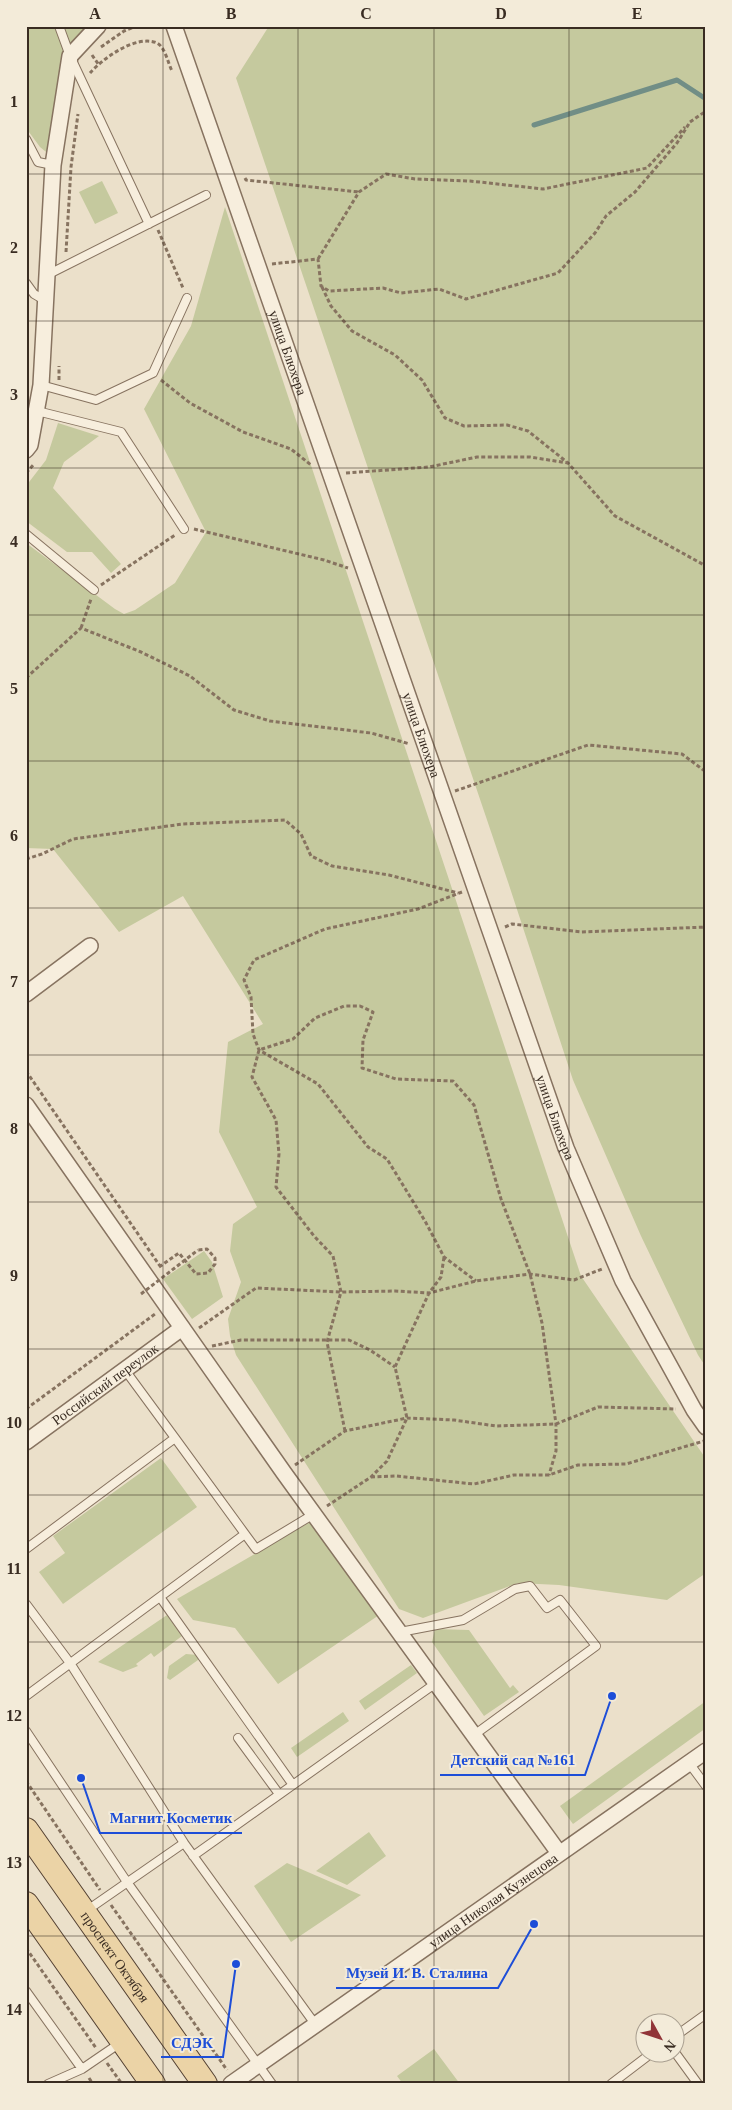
<svg xmlns="http://www.w3.org/2000/svg" width="732" height="2110" viewBox="0 0 732 2110" font-family="Georgia,serif">
<rect width="100%" height="100%" fill="#ebe0ca"/>
<!-- green -->
<path fill="#c5c99e" d="M26,26h65l-18,18 -22,112 -11,-9 -14,-19z
M269,26h437v1341l-8,-12 -57,-119 -68,-156 -65,-198 -272,-804z
M102,181l16,32 -23,11 -16,-32z
M225,207l356,1069 125,183v114l-39,27 -108,-15 -41,-2 -95,35 -24,-9 -163,-254 -6,-19 -2,-17 13,-37 -11,-31 3,-27 24,-17 -38,-75 9,-90 35,-18 -80,-128 -64,36 -66,-83 -27,-1v-305l89,66 9,5 11,-4 40,-27 31,-51 -62,-123 47,-83z
M58,423l41,13 -35,26 -11,26 68,76 -10,9 -19,-21h-25l-41,-31v-35l20,-26z
M204,1251l8,11 11,35 -31,22 -29,-40z
M161,1458l36,49 -134,97 -24,-32 26,-19 -12,-17z
M312,1521l70,92 -104,71 -43,-56 -42,-8 -16,-21z
M167,1615l15,21 -28,21 -3,-4 -15,11 2,2 -15,6 -25,-10z
M435,1629l34,1 41,58 3,-3 6,7 -35,24 -52,-74z
M186,1654l12,1v5l-28,20 -3,-2 2,-12z
M411,1665l6,8 -52,37 -6,-9z
M706,1701v27l-133,96 -13,-18z
M343,1712l6,9 -52,36 -6,-9z
M369,1832l17,24 -39,29 -31,-14z
M287,1863l74,32 -70,47 -37,-56z
M434,2049l26,35h-57l-6,-8z"/>
<g fill="none" stroke-linecap="round" stroke-linejoin="round">
<!-- stream -->
<path stroke="#718e86" stroke-width="5" d="M534,125l143,-45 29,19"/>
<!-- service casing -->
<g stroke="#877360" stroke-width="10">
<path id="service" d="M59,26l11,30 79,168
M26,139l12,23 15,3
M49,274l157,-79
M26,283l8,11 12,7
M41,385l55,15 57,-27 34,-75
M37,411l84,21 63,97
M26,534l68,56
M175,1438l70,96
M26,1549l149,-111 -50,-68
M160,1597l133,188
M26,1604l44,59 114,180 131,181
M400,1632l63,-12 52,-31 15,-3 17,22 13,-8 36,46 -122,89
M26,1696l219,-162 11,15 58,-35
M26,1731l101,151 145,202
M238,1738l41,56
M689,1763l17,23
M193,1856l243,-173
M86,1911l98,-68
M26,1991l56,78
M674,2037l32,-23
M674,2051l24,33
M48,2084l34,-15 38,-26
M611,2084l42,-32"/>
</g>
<!-- minor casing -->
<g stroke="#877360" stroke-width="18">
<g id="minor">
<path id="s1" d="M174,26l392,1122 57,133 71,129 12,17"/>
<path d="M26,450l4,-5 11,-60 12,-220 17,-109 28,-30"/>
<path d="M26,994l64,-48"/>
<path d="M26,1105l258,368 275,380"/>
<path id="s2" d="M26,1442l156,-114"/>
<path id="s3" d="M231,2084l475,-333"/>
</g>
</g>
<!-- primary casing -->
<g stroke="#554233" stroke-width="26">
<g id="primary">
<path id="s4" d="M26,1830l179,254"/>
<path d="M26,1904l127,180"/>
</g>
</g>
<!-- path -->
<path stroke="#877360" stroke-width="3" stroke-dasharray="4 2.5" stroke-linecap="butt" d="M101,47l23,-16 13,-5
M92,55l7,10
M90,73c12,-14 46,-39 67,-30 8,4 11,20 15,28
M690,122l16,-11
M245,178l1,2 113,12
M158,230l25,58
M66,252l5,-85 7,-53
M318,259l41,-67 27,-18 29,5 55,2 73,8 104,-21 38,-41
M272,264l46,-5 3,27 8,5 54,-3 18,5 38,-4 27,10 92,-26 37,-40 11,-17 29,-24 42,-49 13,-21
M322,287l9,19 21,25 43,24 27,25 23,38 19,8 43,-1 21,6 40,32 47,53 91,50
M59,380v-14
M161,380l29,23 53,29 48,17 20,16
M26,473l8,-9
M346,473l83,-6 48,-10h53l38,6
M194,529l130,31 24,8
M101,585l74,-50
M81,628l10,-29
M26,678l55,-50 60,24 49,24 44,34 36,11 101,12 39,11
M455,791l133,-46 94,9 24,18
M26,859l16,-5 31,-15 110,-15 102,-4 16,14 10,22 21,10 57,9 69,18
M462,892l-44,17 -93,20 -71,31 -10,20 7,17 2,37 6,16 59,34 50,63 19,12 38,62 19,36 32,24
M505,927l7,-3 69,8 125,-5
M26,1071l134,195
M159,1267l20,-14 17,21 12,-1 7,-9v-6l-8,-9 -9,1
M199,1328l57,-40 85,4 54,-1 34,2 47,-12 54,-7 44,6 28,-11
M212,1346l29,-6h108l21,10 25,17
M26,1409l129,-95
M345,1431l-18,-89 14,-50 -8,-36 -19,-20 -38,-49 3,-33 -3,-34 -24,-43 7,-27 34,-11 22,-21 29,-12h16l13,6 -10,28 -1,28 34,11 57,2 21,24 27,94 29,75 12,49 14,101v27l-7,24
M295,1465l50,-34 62,-13 47,2 42,6 60,-2 42,-17 78,2
M371,1477l25,-1 78,8 40,-9h35l29,-10 48,-1 78,-23
M327,1506l44,-29 16,-16 20,-43 -12,-51 34,-74 12,-16 3,-20
M26,1781l74,109
M111,1905l116,165
M26,1948l70,100
M107,2063l15,21
M89,2078l4,6"/>
<!-- service -->
<use href="#service" stroke="#f7eedd" stroke-width="8"/>
<!-- minor -->
<use href="#minor" stroke="#f7eedd" stroke-width="15"/>
<!-- primary -->
<use href="#primary" stroke="#ebd3a6" stroke-width="24"/>
<!-- path-bridge -->
<path stroke="#877360" stroke-width="3" stroke-dasharray="4 2.5" stroke-linecap="butt" d="M141,1294l57,-44"/>
</g>
<!-- grid -->
<path fill="none" stroke="#392c22" stroke-width="1" stroke-opacity="0.55" d="M163,26v2058M298,26v2058M434,26v2058M569,26v2058M26,174h680M26,321h680M26,468h680M26,615h680M26,761h680M26,908h680M26,1055h680M26,1202h680M26,1349h680M26,1495h680M26,1642h680M26,1789h680M26,1936h680"/>
<g text-anchor="middle" dominant-baseline="central" stroke-width="4" stroke-linejoin="round" paint-order="stroke">
<!-- street labels -->
<g font-size="14" fill="#392c22" stroke="#f3ebd9">
<text stroke="none"><textPath href="#s1" startOffset="346">улица Блюхера</textPath></text>
<text stroke="none"><textPath href="#s1" startOffset="751">улица Блюхера</textPath></text>
<text stroke="none"><textPath href="#s1" startOffset="1156">улица Блюхера</textPath></text>
<text stroke="none"><textPath href="#s2" startOffset="98">Российский переулок</textPath></text>
<text stroke="none"><textPath href="#s3" startOffset="320">улица Николая Кузнецова</textPath></text>
<text stroke="none"><textPath href="#s4" startOffset="155">проспект Октября</textPath></text>
</g>
</g>
<!-- callouts -->
<path fill="none" stroke="#1d4ed8" stroke-width="2" d="M612 1696L585 1775H440M81 1778L100 1833H242M534 1924L498 1988H336M236 1964L223 2057H161"/>
<g fill="#1d4ed8" stroke="#f3ebd9" stroke-width="2">
<circle cx="612" cy="1696" r="5"/>
<circle cx="81" cy="1778" r="5"/>
<circle cx="534" cy="1924" r="5"/>
<circle cx="236" cy="1964" r="5"/>
</g>
<g font-size="15" text-anchor="middle" font-weight="bold" fill="#1d4ed8" stroke="#f3ebd9" stroke-width="4" stroke-linejoin="round" paint-order="stroke">
<text x="513" y="1765">Детский сад №161</text>
<text x="171" y="1823">Магнит Косметик</text>
<text x="417" y="1978">Музей И. В. Сталина</text>
<text x="192" y="2048">СДЭК</text>
</g>
<!-- border -->
<rect width="732" height="2110" fill="none" stroke="#f3ebd9" stroke-width="55"/>
<!-- north arrow -->
<g transform="translate(660 2038) rotate(130)"><circle r="24" fill="#f3ebd9" stroke="#a99f90"/>
<path d="M0-4L9 19L0 12L-9 19Z" fill="#913438"/>
<text y="-8" font-size="14" font-weight="bold" text-anchor="middle" fill="#392c22">N</text>
</g>
<rect x="28" y="28" width="676" height="2054" fill="none" stroke="#392c22" stroke-width="2"/>
<g font-size="16" text-anchor="middle" font-weight="bold" fill="#392c22">
<text x="95" y="19">A</text>
<text x="231" y="19">B</text>
<text x="366" y="19">C</text>
<text x="501" y="19">D</text>
<text x="637" y="19">E</text>
<text x="14" y="107">1</text>
<text x="14" y="253">2</text>
<text x="14" y="400">3</text>
<text x="14" y="547">4</text>
<text x="14" y="694">5</text>
<text x="14" y="841">6</text>
<text x="14" y="987">7</text>
<text x="14" y="1134">8</text>
<text x="14" y="1281">9</text>
<text x="14" y="1428">10</text>
<text x="14" y="1574">11</text>
<text x="14" y="1721">12</text>
<text x="14" y="1868">13</text>
<text x="14" y="2015">14</text>
</g>
</svg>
